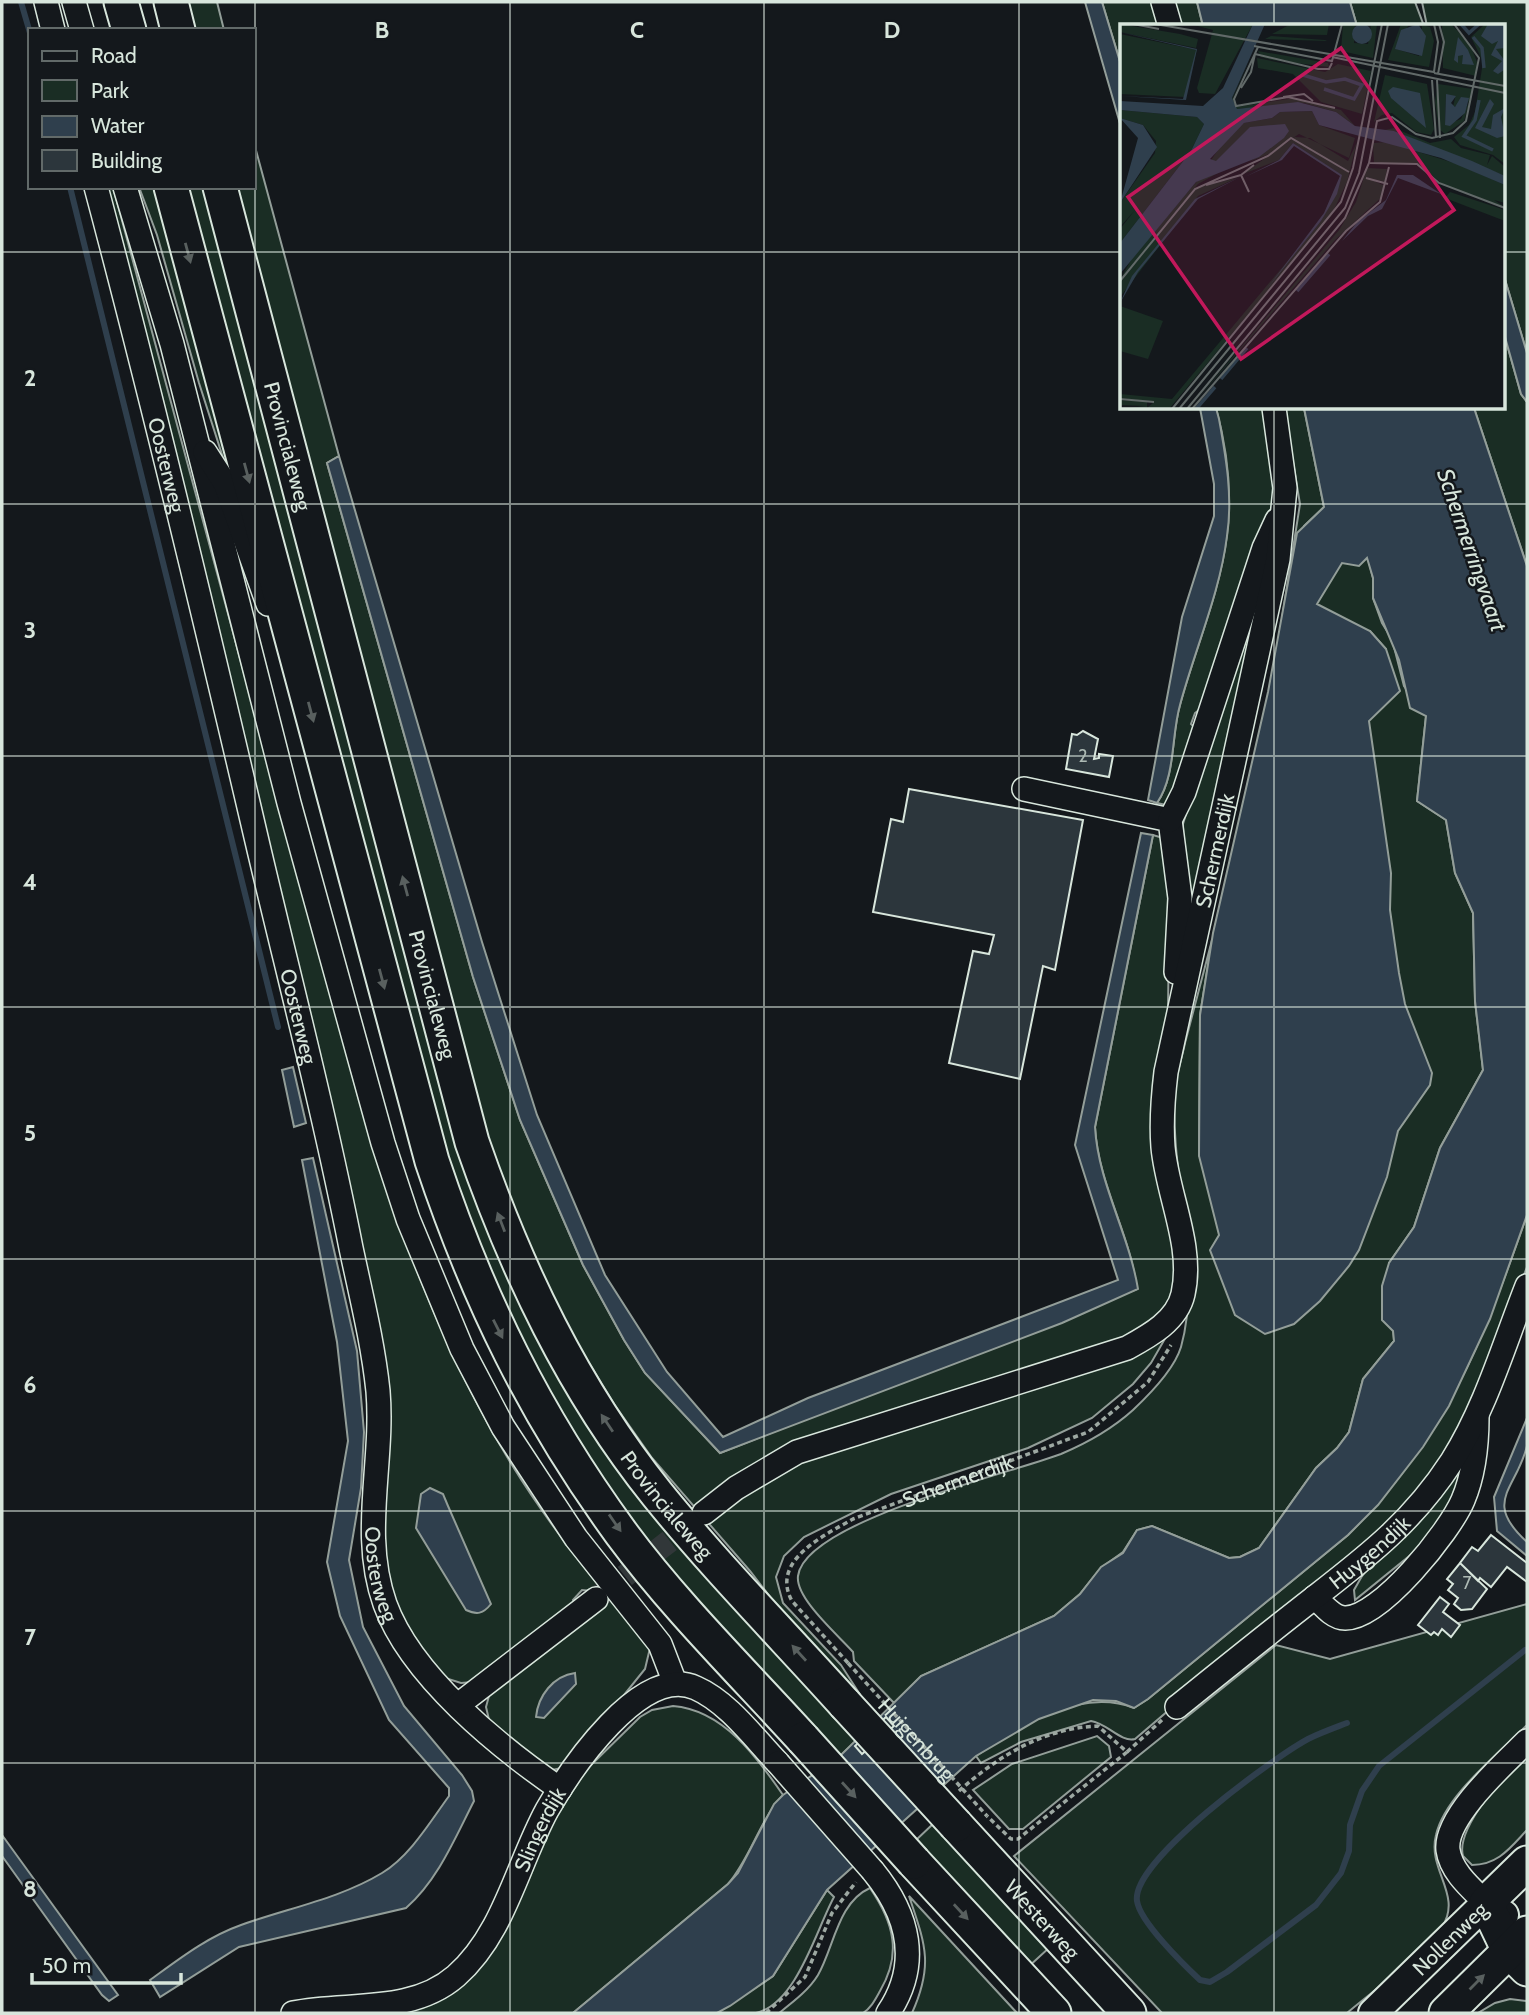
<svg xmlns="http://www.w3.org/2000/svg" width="1529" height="2015" viewBox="0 0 1529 2015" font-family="Cabin,sans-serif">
<rect width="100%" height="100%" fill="#14181c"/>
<!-- green -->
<path fill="#1a2d24" stroke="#939e99" stroke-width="2" d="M183,2h34l7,28h-33z
M1102,2h53l7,24h-41v39z
M1172,2h25l6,24h-24z
M1350,2h65l9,24h-67z
M1422,2h105v351l-24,-80v-247h-76z
M254,143l85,313 -12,7 146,514 47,143 63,145 41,75 21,33 75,80 417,-164c-7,-55 -39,-106 -42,-162l58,-292 10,3 7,24 -2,148 8,243 -6,77 -19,33 -18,21 -41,34 -64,30 -137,46 -87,43 -20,19 -8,21 7,26 58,62 20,31 -73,-76 -38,-49 -98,-113 -38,-54 -39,-64 -68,-131 -275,-1022h22z
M105,187h8l245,909c39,129 83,254 154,369 40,65 89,124 138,183l-5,21 -79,98 -14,3 -62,-46 -4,-17 4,-15 108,-80 2,-4 -8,-17 -10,-1 -9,10 2,4 -102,78 -12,1 -19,-6c-12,-16 -25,-31 -35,-48 -32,-53 -24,-115 -20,-173z
M139,187h19l73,279 -5,1 -27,-84 -42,-148z
M181,187h30l305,1095 341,458 -18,17 -147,-157 -66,-80 -66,-97 -89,-182z
M1503,330l18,64 6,8v164l-53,-158h29z
M1216,408h52l12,82 -71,212 -14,11 -4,11 7,7 -32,74 -9,-2c19,-28 14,-67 23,-98 15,-56 40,-112 47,-170 5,-42 0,-87 -11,-127z
M1284,408h20l20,99 -20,19 -8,36h46l26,-4 5,20v20l9,25 10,16 12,47 22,30 -9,85 29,19 9,53 18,40 2,88 8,69 -43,78 -26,79 -25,36 5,78 -31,38 -14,53 -12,16 -21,20 -57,80 -19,9 -11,1 -77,-32 -15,4 -14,22 -22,16 -21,26 -26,22 -133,60 -27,27 -40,-42 -1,-9c-15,-17 -58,-54 -55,-76 7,-55 214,-103 263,-122 26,-11 51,-25 72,-44 17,-16 41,-40 48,-63 22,-78 -12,-175 -6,-258 1,-15 7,-31 10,-46 9,-35 18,-69 27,-103l-12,75 -1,141 170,-436 17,-71 -16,-18 -24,-1 -69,20 23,-146z
M1269,548l-83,417 -3,-141z
M1527,1215v52l-35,92 -20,47 -57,94 -280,239c-14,4 -28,-16 -44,-18l-70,21 -40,21 -5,-7c44,-30 104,-69 158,-48l14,-9 200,-164c99,-99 134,-192 179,-320z
M1469,1449l-12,48 -28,43 -74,60 -1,-10 8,-14z
M1527,1604v121c-28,29 -82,70 -91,110 -9,35 27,60 6,92 -19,28 -68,63 -95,86h-185l-148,-157 262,-211 54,14z
M673,1706c50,4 84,51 110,89 -24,26 -32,62 -55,89l-155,129h-177l40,-12 151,-232 53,-52 12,-7z
M1097,1736l12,10 2,11 -88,72h-14l-36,-39 39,-26z
M1527,1752v78c-17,18 -29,35 -55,35l-9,-9c-8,-28 44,-84 64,-104z
M934,1823l116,124 -23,21 -112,-127z
M870,1888c24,35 32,66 10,103 -5,9 -9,17 -17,22h-84c14,-11 30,-23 39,-38 16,-28 20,-73 52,-87z
M827,1890l7,7c-18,33 -37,106 -78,116 -11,2 -27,0 -39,0l56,-37z
M909,1896l108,117h-105c22,-49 13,-69 -3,-117z
M1510,1999l17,2v12h-49l17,-10z"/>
<!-- water -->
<path fill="#2f3f4d" stroke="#939e99" stroke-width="2" d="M1085,2h17l19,63v62z
M1197,2h153l7,24h-154z
M1503,273l24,80v49l-6,-8 -18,-64z
M1200,408h16l3,11c7,38 14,78 8,117 -7,57 -32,113 -47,169 -9,31 -4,70 -23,98l-9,-3 34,-183 32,-101v-32z
M1304,408h170l53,158v649l-37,104 -41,87 -26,41 -45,58 -30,30 -200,164 -14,9 -18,-7 -23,-1 -54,19 -63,37 -149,134 -54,86 -43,30 -13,7h-144l155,-129 10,-11 36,-69 9,-9 56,-38 82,-81 133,-60 26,-22 21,-27 22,-14 14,-23 15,-4 77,32 11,-1 19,-9 57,-80 21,-20 12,-16 14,-53 31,-38 -1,-10 -11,-11v-34l7,-23 25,-36 26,-79 43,-78 -8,-69 -2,-88 -18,-40 -9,-53 -29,-19 9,-85 -16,-8 -11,-48 -26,-62v-20l-6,-20 -8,8 -17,-3 -25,41 53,27 16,18 14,42 -31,30 22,152 -1,37 9,63 6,31 27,69 -2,12 -32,46 -11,46 -28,73 -10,16 -29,35 -26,23 -29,10 -30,-19 -25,-65 9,-15 -20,-79 1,-141 13,-82 55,-241 29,-159 27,-26z
M339,456l143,486 55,173 68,160 62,97 56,65 85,-39 310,-118 -43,-135 66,-312 12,2 -58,292c3,56 34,107 43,162l-76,34 -342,130 -75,-80 -21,-33 -41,-75 -63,-145 -47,-143 -146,-514z
M293,1067l13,56 -12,4 -12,-57z
M313,1158l44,193 7,81 -3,56 -12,72 14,67 41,79 58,69 10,16 2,10c-19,37 -36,79 -68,107l-167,39 -79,50 -10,-17c29,-21 57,-43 91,-55 47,-17 98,-26 141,-52 28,-17 48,-51 67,-77v-8l-60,-68 -49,-104 -13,-54 21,-121 -11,-99 -35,-182z
M1527,1418c0,9 2,20 0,28 -11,44 -45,55 0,96v14l-30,-25 -3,-34z
M430,1488l13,6 5,12 43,98c-8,10 -14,11 -25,6l-50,-82 5,-34z
M575,1673l1,11 -32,34 -8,-1c2,-21 17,-41 39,-44z
M2,1835l116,160 -9,6 -7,-6 -100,-139z"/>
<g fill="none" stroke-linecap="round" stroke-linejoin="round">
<!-- stream -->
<path stroke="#2f3f4d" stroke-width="6" d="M21,2l9,31
M70,187l208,840
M1347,1723c-13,5 -27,10 -39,16 -35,19 -177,122 -171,162 3,21 47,64 63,79l10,2 17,-10 89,-67 25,-32 8,-22 1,-26 12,-34 17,-25 146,-116"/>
</g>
<!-- building -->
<path fill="#2c363c" stroke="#d8e6dc" stroke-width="2" d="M1083,731l15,8 -4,20 5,-1v-4l14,2 -4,21 -43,-8 6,-35 5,1z
M909,789l174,31 -28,150 -12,-4 -23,113 -71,-16 24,-112 16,3 5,-19 -121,-23 18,-93 12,3z
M1491,1535l36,28v19l-20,-15 -16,20 -11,-9 -2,3 -18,-18 12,-16 6,4z
M1460,1563l27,26 -15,20 -11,1 -7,-6 4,-6 -10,-8 5,-6 -6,-5z
M1440,1597l9,7 -6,8 17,13 -9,12 -9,-8 -4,6 -4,-3 -3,3 -13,-10z
M886,1717l8,9 -32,28 -7,-8z"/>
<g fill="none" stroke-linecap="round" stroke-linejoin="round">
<!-- minor-tunnel -->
<path stroke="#313739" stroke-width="23" stroke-dasharray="23 11" stroke-linecap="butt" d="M598,1597l97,-76"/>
<!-- minor casing -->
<g stroke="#d8e6dc" stroke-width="26">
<g id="minor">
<path d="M46,2l7,28"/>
<path d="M74,2l8,28"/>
<path d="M1163,2l7,24"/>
<path id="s2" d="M96,187c59,221 112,444 164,667 31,131 65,262 91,394 10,47 22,95 27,143 6,72 -18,143 7,213 26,72 114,143 175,185"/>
<path d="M125,187l47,157 117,459 94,340 25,76 54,130 41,78 73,111 84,106 15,39"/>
<path d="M205,452l20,31 43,121"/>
<path d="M1024,789l146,31 10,78 -4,74"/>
<path d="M1170,820l14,-28 80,-244 13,-28"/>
<path id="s3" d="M704,1513l32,-25 61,-36 330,-104c22,-12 50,-27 56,-54 11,-48 -16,-100 -20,-147 -2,-25 0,-50 3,-75l112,-513 7,-71 -11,-80"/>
<path d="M1315,1597c8,8 18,21 30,21 35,1 105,-87 118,-118 11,-26 14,-55 14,-83"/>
<path d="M458,1705l138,-106"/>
<path id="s4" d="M1177,1707c41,-33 83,-67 124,-99 60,-47 109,-82 151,-147 34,-54 52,-117 75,-175"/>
<path d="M873,1871c36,44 48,93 15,142"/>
<path d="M1486,1903c-14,-14 -35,-31 -38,-53 -4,-33 57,-87 79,-109"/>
<path id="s5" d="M293,2013c54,-11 118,2 163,-37 48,-42 61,-111 91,-166 23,-40 94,-147 149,-122 32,14 58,50 82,75"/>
</g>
</g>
<!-- major casing -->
<g stroke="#d8e6dc" stroke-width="32">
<g id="major">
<path id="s6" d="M1373,2013l113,-110 18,12"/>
</g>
</g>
<!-- highway casing -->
<g stroke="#d8e6dc" stroke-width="37">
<g id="highway">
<path d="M121,2l8,28"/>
<path d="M171,2l7,28"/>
<path d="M171,187l261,974c46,138 103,254 189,372 54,73 121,139 182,206"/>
<path id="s7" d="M220,187l252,955c44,127 101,247 185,352 59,73 125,140 188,210"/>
<path id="s8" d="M956,1825l173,188"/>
<path d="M914,1862l140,151"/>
<path d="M1527,1863l-41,40 23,48 18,18"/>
<path d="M1446,2013l81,-80"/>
</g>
</g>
<!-- path -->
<g stroke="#9da8a2" stroke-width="3.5" stroke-dasharray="5 3.5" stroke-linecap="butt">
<path id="s1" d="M848,1663l-56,-62c-22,-40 31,-65 61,-82l235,-87 60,-50 23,-37"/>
<path d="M1127,1752l35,-32"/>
<path d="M959,1791c39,-35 85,-63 139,-65l29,26 -109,87h-7l-24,-23"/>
<path d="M766,2013l39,-36 27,-64 24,-31"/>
</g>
<!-- minor -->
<use href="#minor" stroke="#14181c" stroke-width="23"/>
<!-- major -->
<use href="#major" stroke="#14181c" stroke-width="28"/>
<!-- highway -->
<use href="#highway" stroke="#14181c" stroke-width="33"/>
<!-- minor-bridge casing -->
<g stroke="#d8e6dc" stroke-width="26" stroke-linecap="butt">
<path id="minor-bridge" d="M778,1763l95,108"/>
</g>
<!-- highway-bridge casing -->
<g stroke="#d8e6dc" stroke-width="37" stroke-linecap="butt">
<path id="highway-bridge" d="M845,1704l111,121
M803,1739l111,123"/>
</g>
<!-- path-bridge -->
<path stroke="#9da8a2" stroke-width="3.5" stroke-dasharray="5 3.5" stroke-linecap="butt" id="s9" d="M848,1663l139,153"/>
<!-- minor-bridge -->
<use href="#minor-bridge" stroke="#14181c" stroke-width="23"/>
<!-- highway-bridge -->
<use href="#highway-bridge" stroke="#14181c" stroke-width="33"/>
</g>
<!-- one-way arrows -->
<defs><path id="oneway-solid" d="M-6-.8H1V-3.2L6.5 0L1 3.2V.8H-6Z" transform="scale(1.75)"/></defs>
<g fill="#59605f">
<use href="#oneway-solid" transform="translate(188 253) rotate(75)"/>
<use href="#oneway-solid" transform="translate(247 473) rotate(75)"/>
<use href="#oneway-solid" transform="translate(311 712) rotate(75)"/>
<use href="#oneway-solid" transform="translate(405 886) rotate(-105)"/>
<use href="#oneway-solid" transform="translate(382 979) rotate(75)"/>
<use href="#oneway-solid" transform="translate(501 1222) rotate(-111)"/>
<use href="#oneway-solid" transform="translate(498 1329) rotate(63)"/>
<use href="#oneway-solid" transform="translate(607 1423) rotate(-124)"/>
<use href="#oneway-solid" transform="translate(615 1523) rotate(55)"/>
<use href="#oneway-solid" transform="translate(799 1653) rotate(-132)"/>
<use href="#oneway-solid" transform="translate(849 1790) rotate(48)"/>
<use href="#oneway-solid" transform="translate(961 1912) rotate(47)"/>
<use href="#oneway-solid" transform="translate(1477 1982) rotate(-45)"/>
</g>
<!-- grid -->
<path fill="none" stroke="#d8e6dc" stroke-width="2" stroke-opacity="0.55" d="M255,2v2011M510,2v2011M764,2v2011M1019,2v2011M1274,2v24M2,252h1119M1503,252h24M1274,408v1605M2,504h1525M2,756h1525M2,1007h1525M2,1259h1525M2,1511h1525M2,1763h1525"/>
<g text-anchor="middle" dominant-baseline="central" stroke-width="5" stroke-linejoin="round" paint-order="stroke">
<!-- number labels -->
<g font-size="18" fill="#adbab4">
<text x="1083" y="756">2</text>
<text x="1467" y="1583">7</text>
</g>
<!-- street labels -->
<g font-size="21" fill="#d8e6dc" stroke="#14181c">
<text stroke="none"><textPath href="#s7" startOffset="268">Provincialeweg</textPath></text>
<text stroke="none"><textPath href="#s2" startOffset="287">Oosterweg</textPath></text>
<text stroke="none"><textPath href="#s3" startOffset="989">Schermerdijk</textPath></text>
<text stroke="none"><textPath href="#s7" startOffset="835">Provincialeweg</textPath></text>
<text stroke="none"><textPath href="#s2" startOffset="854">Oosterweg</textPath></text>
<text stroke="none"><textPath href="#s1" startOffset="310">Schermerdijk</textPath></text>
<text stroke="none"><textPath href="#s7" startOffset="1402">Provincialeweg</textPath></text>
<text stroke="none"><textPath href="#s4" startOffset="247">Huygendijk</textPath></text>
<text stroke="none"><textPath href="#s2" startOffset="1421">Oosterweg</textPath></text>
<text stroke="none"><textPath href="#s9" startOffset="103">Huigenbrug</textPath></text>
<text stroke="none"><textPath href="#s5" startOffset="340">Slingerdijk</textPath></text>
<text stroke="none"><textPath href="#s8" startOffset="128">Westerweg</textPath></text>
<text stroke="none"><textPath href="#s6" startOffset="107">Nollenweg</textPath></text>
</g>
<!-- water labels -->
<g font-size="23" font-style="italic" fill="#d8e6dc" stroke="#14181c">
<text transform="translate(1472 550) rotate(71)">Schermerringvaart</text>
</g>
</g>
<!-- overview -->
<g transform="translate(1120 24)">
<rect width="385" height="385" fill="#14181c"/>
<path d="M0,0l60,10 18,5 -2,9 -76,-16zM70,0h63l-38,70 -16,-1 -2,-5 16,-58zM171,0h38l-2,11 -55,-1zM223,0h12l-1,19 14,1 3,-20h6l-4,34 -32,-7zM281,0h8l-13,25 23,7 3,-30 -4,-2 12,3 4,14 -5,26 -41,-7zM322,0h9l19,20 7,18 -1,14 -33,-8zM365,0h20v140l-12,-9 -33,-10 -6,-8 15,-12 6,-13 8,-50 -12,-25zM0,10l77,16 -12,47 -65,-3zM151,12l54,4 2,1 -62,-2zM138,27l70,12 1,4 -57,-7 -11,-3zM131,33l-18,41 3,9 59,-9 46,12 14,16 -19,-14 -32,-9 -67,6 -6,-8zM137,34l68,14 13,-8 33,7 -9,43 -41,-12 -28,-28 -35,-6zM265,51l42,9 7,45 -3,6 -15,-3 -24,-19 -10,2 -8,7zM318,60l35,5 -9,32 -19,13 -6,-5 -4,-27zM326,71l9,3 -2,9 7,-2v-7l9,4 -8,17 -16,6zM0,86l77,7 7,7 -13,27 -71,92v-14l15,-19 -15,17v-24l35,-50 1,-12 -13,-16 -23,-7zM192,87l7,14 36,13 -6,20 -50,-24 -30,20 -18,7 30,-23 -83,46 -78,96 16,-29 61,-70 31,-46 16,-12 28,-5 8,-6zM274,104l36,15 21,-4 10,9 29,7 -3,10 5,-9 13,11v9l-111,-45h-14zM175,113l15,1 38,23 9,-19 -10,40 -16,34 -162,193h-48l24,-3 -25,-1v-5l27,2v6l7,-6 -34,-4v-4l52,5 149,-178 20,-46 -48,-32 -14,17 -36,14zM267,118l70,22 48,21v18l-11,-3 11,7 -61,-22 -26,-21 -44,-1 -1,-20zM247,144l20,1 -2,13 -19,-5 19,9 -3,11 -46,42 -147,170 150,-179 17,-28zM117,154l-39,18 -78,101v-15l78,-95zM330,168l55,18v11l-60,-23zM0,282l43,15 -15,38 -28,-8z" fill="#1a2d24" fill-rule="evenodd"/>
<path d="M232 10a10 10 0 1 1 20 0a10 10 0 1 1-20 0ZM133,0h12l-33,74 5,11 61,-7 38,10 19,14 39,5 78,30 33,15v9l-64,-27 -122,-33 -7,-14 -32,1 -8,6 -28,5 -34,36 6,2 34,-34 35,-3 4,7 -5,7 -25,19 -63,25 -76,92v-31l71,-92 13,-27 -7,-7 -77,-7v-9l83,5 20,-18zM298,0l8,12 -4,20 -27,-7 6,-19zM368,0h17v24l-9,1 9,12 -1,9 -6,4 -5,-3 9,-10 -11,-6 7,-14 -6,3 -11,-8zM0,8l77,17 -11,51 -66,-4 63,3 13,-49zM338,13l10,13 6,15 -12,-1 1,-9 -5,1v7l-4,-3zM273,63l27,6 6,35 -35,-30 -3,-7zM326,70l10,2 -5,7 4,4 6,-10 8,1 -4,15 -15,13 -5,-1zM370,75l4,5 -12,23 9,2 2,-14 12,-7 -4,9 4,19 -8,2 -22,-10zM0,94l23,7 14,22 -37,56 18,-65zM173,119l49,32 -5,19 -16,27 -55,69 58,-77 16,-37 -46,-30 -12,14 -37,17 34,-17zM277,151h16l28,19 -43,-16 -16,31 -14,7 -26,25 16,-20 28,-21zM120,153l-42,22 -60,73 -18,31 12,-27 63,-77z" fill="#2f3f4d"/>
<path fill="none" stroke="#2f3f4d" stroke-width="3.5" d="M341,0l8,9 10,-9M353,13l9,11 2,20M183,51l23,7 19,-3 17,6 -8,14 -30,-10M359,76l-4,20 -11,16 29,14M177,267l32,-37M101,355l26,-31M76,385l19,-22"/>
<path fill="none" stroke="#626a69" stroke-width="2" d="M13,0l26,5M35,0l279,48 4,-30 -4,-18M134,22l78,15 10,-37M138,23l-24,52 2,7 52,-9 47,11M212,33l173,36M314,49l71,13M318,50l6,-32 -5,-18M312,56l4,58M317,56l3,58M121,64l10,-16 4,-18 63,15h11l3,-6M163,73l21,-3 9,7M250,139l47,1 22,19 66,25M246,154l22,6M86,161l35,-10M129,168l-8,-17 13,-10M0,257l75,-92 73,-33 23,-18 58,34M0,375l34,3M52,385l169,-207 12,-34 29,-144M59,385l166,-201 14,-35 29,-149M67,385l158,-191 24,-55 8,-42 15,-4 24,17 16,4 21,-5 13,-12 13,-63 -25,-34M72,385l154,-178 34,-29 9,-35"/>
<path fill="#c2185b" fill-opacity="0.15" stroke="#c2185b" stroke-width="3.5" d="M221,24l113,162 -213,149 -113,-162z"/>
<rect width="385" height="385" fill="none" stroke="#d8e6dc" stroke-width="3.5"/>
</g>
<g font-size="23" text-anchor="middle" font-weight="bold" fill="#d8e6dc" stroke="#14181c" stroke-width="5" stroke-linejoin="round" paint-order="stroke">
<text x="382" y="38">B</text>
<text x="637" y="38">C</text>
<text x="892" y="38">D</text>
<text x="30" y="386">2</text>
<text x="30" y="638">3</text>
<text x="30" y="890">4</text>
<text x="30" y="1141">5</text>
<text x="30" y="1393">6</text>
<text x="30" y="1645">7</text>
<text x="30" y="1897">8</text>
</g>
<!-- border -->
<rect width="1529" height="2015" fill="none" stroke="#d8e6dc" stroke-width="7"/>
<!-- legend -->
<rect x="28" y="28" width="228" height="161" fill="#14181c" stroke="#626a69" stroke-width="2"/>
<rect x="42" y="51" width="35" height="10" fill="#14181c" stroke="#626a69" stroke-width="2"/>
<text x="91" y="63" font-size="21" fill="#d8e6dc">Road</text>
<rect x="42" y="80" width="35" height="21" fill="#1a2d24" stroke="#626a69" stroke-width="2"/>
<text x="91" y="98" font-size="21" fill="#d8e6dc">Park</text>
<rect x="42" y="116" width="35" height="21" fill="#2f3f4d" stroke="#626a69" stroke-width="2"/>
<text x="91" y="133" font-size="21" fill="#d8e6dc">Water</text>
<rect x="42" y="150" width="35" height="21" fill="#2c363c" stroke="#626a69" stroke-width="2"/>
<text x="91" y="168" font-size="21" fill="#d8e6dc">Building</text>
<!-- scale -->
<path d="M32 1973v10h149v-10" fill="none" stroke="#d8e6dc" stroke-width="3.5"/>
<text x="42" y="1973" font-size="21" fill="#d8e6dc" stroke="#14181c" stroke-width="5" paint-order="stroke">50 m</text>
</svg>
